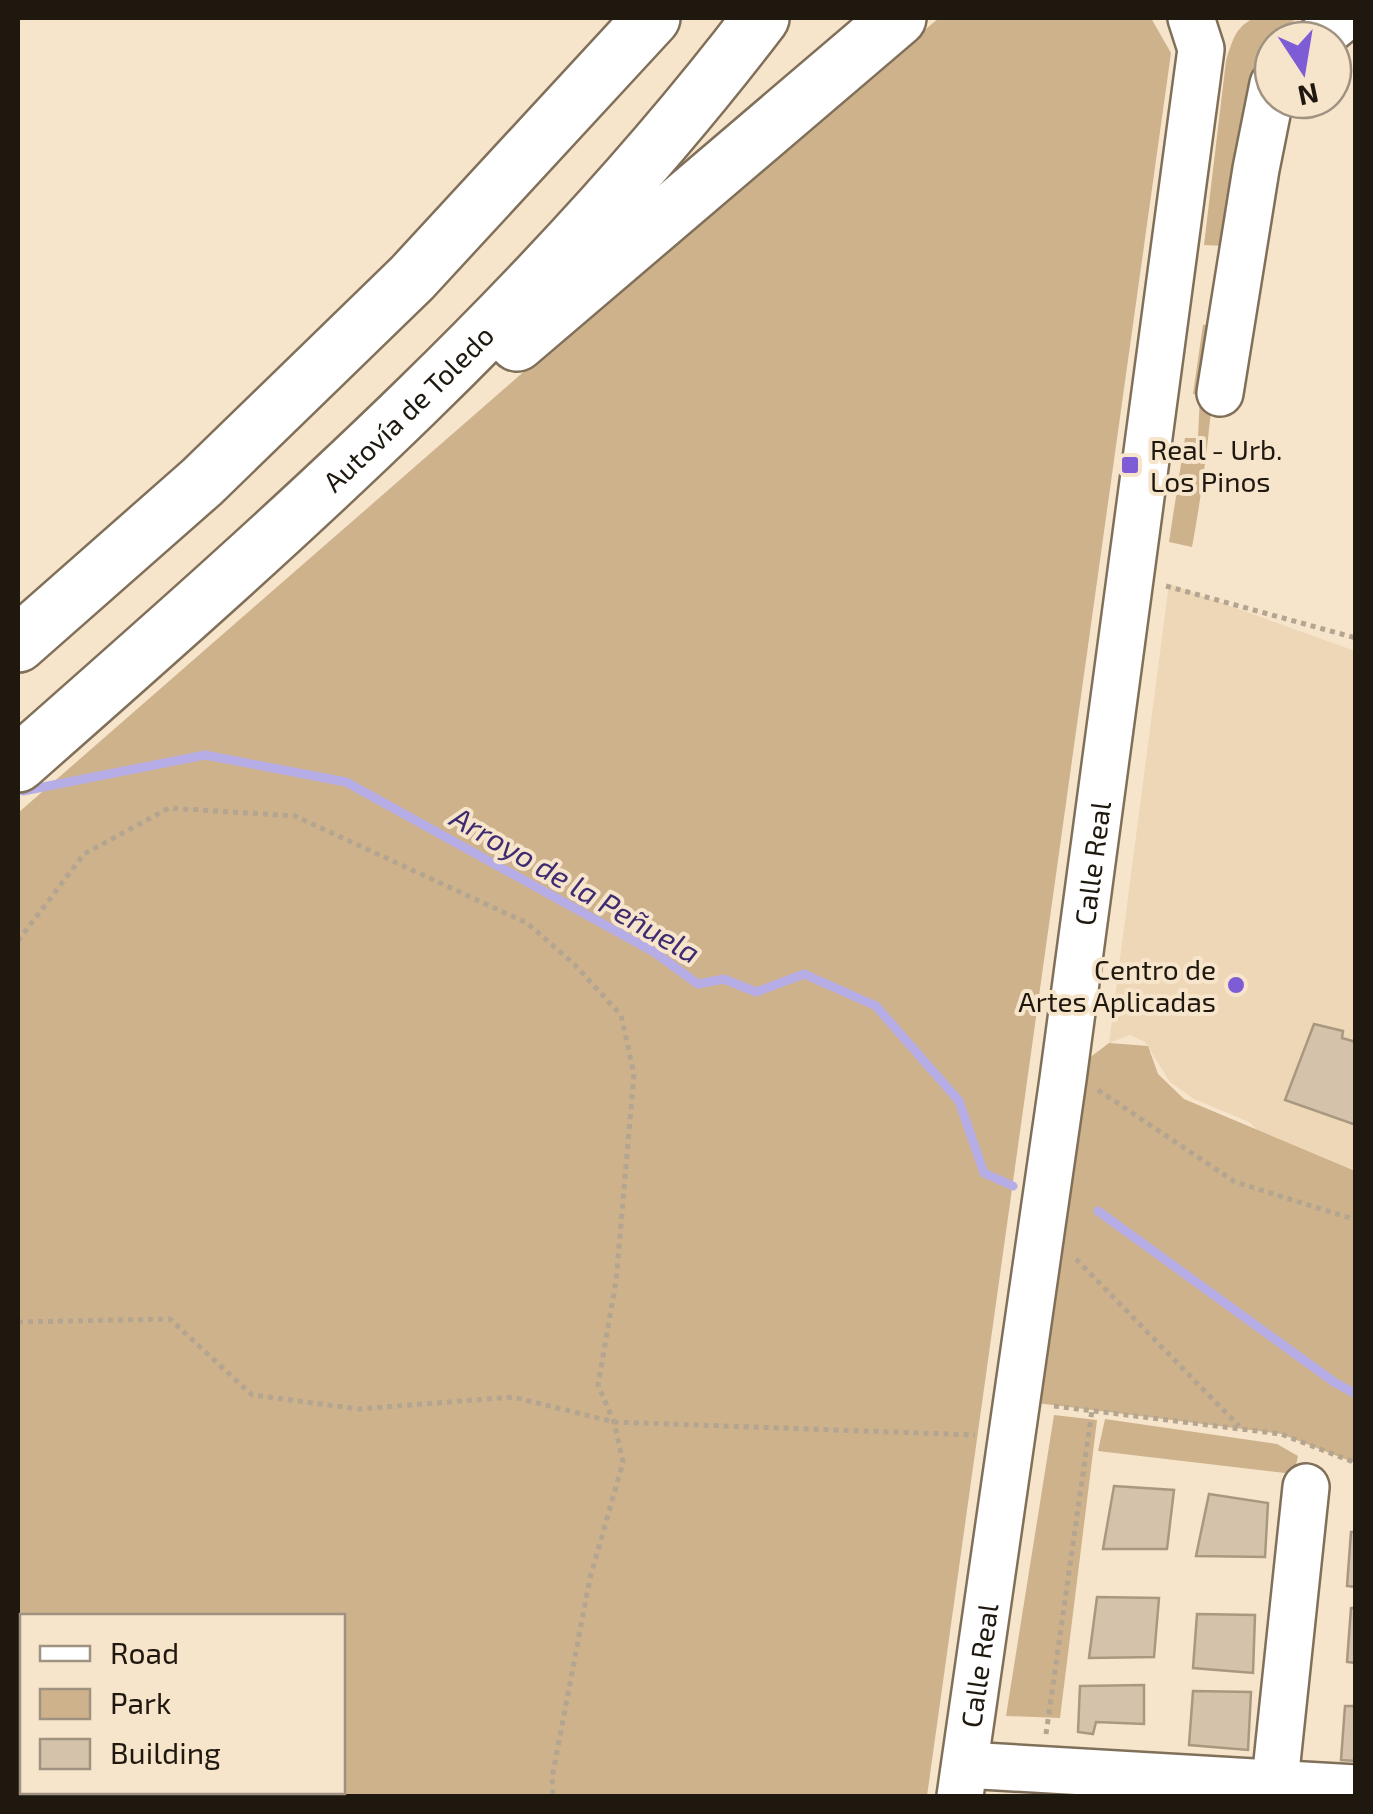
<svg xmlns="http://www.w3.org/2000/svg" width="1373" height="1814" viewBox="0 0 1373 1814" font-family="'Exo 2',sans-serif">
<rect width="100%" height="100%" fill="#f6e4cb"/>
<!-- built -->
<path fill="#edd7b7" d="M1169,584l186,67v525l-83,-32 -23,-22 -55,-23 -24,-17 -25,-40 -15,-7 -21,8z"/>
<!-- green -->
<path fill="#cdb28c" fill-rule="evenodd" d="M939,18h212l20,35 -244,1743h-909v-983l682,-595zM22,1616h320v176h-320z
M1254,18h43l-27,20 -20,42 -24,166 -22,-1 22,-184c6,-19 9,-34 28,-43z
M1218,323c-5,76 -12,149 -26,224l-23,-5 16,-104h13l2,-43 -7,-1 10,-69z
M1109,1043l39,3 10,28 26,25 171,72v292l-74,-29 -252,-32 55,-340z
M1054,1415l43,5 -37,298 -54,-2z
M1105,1419l172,25 21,12 -4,18 -196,-23z"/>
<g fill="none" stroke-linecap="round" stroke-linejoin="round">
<!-- stream -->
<path stroke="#b6ace6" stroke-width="9" d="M23,791l182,-36 141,27 308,170 44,32 26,-5 32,13 48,-18 72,32 83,95 25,72 29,13
M1098,1211l236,171 22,12"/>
</g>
<!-- building -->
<path fill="#d4c3aa" stroke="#a99880" stroke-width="2.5" d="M1314,1024l29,7 -1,7 14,4v83l-71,-25z
M1114,1486l60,4 -7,59h-64z
M1209,1494l59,9 -3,54 -69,-1z
M1351,1532h5v55l-9,-1z
M1097,1597l62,1 -5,59 -65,1z
M1351,1608h5v55l-9,-1z
M1197,1614l58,1 -2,58 -60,-5z
M1144,1685v39l-48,-2 -3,12 -15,-2 2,-46z
M1193,1691l58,1 -3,58 -59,-5z
M1345,1706h11v55l-15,-1z"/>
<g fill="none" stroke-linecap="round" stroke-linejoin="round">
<!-- minor casing -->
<g stroke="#80705a" stroke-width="50">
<g id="minor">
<path d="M1317,40l27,-22"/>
<path d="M1220,393l36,-224 17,-85"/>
<path d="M965,1765l391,23"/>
<path d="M1275,1781l31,-294"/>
<path id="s1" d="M960,1796l103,-717 138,-1030 -10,-31"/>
</g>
</g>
<!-- highway casing -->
<g stroke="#80705a" stroke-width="60">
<g id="highway">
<path d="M517,343l381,-325"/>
<path d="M18,644l184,-162 210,-204 240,-260"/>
<path id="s2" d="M18,764c263,-232 530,-466 743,-746"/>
</g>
</g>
<!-- path -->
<path stroke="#b4a591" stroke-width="5" stroke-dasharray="5 5" stroke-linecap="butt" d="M1166,586l190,52
M18,941l66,-87 85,-46 126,8 232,107 46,40 48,52 13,59 -18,207 -18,104 16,37 9,40 -33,116 -38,200 1,18
M1098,1090l137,92 121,38
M1076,1259l163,167
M18,1322l152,-3 82,76 107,14 154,-12 101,25 361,13
M1054,1406l227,28 75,29
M1046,1734l46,-324"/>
<!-- minor -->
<use href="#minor" stroke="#fff" stroke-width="45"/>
<!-- highway -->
<use href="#highway" stroke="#fff" stroke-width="55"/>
</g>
<!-- markers -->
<g fill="#7d5cd6" stroke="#f6e4cb" stroke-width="4">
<rect x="1120" y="455" width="20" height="20" rx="5"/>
<circle cx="1236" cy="985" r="10"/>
</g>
<g text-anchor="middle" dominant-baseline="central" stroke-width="8" stroke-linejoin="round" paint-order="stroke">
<!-- street labels -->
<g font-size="28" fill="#1e180f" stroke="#f6e4cb">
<text stroke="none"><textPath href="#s2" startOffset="528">Autovía de Toledo</textPath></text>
<text stroke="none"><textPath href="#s1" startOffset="942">Calle Real</textPath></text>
<text stroke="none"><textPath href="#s1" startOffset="132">Calle Real</textPath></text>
</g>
<!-- poi labels -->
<g font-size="28" fill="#1e180f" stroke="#f6e4cb" text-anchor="start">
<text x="1150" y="449">Real - Urb.<tspan x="1150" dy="32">Los Pinos</tspan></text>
<text x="1216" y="969" text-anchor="end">Centro de<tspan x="1216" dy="32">Artes Aplicadas</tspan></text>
</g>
<!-- water labels -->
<g font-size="30" font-style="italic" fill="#3f2c70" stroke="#f6e4cb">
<text transform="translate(576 884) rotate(30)">Arroyo de la Peñuela</text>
</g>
</g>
<!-- border -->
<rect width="1373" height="1814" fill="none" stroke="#1e180f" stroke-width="40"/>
<!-- legend -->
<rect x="20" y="1614" width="325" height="180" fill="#f6e4cb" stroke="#a09280" stroke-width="2.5"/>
<rect x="40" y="1646" width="50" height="15" fill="#ffffff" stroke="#a09280" stroke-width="2.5"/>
<text x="110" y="1664" font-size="30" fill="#1e180f">Road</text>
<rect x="40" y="1689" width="50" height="30" fill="#cdb28c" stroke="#a09280" stroke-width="2.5"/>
<text x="110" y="1714" font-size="30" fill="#1e180f">Park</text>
<rect x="40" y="1739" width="50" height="30" fill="#d4c3aa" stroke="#a09280" stroke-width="2.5"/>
<text x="110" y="1764" font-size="30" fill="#1e180f">Building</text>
<!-- north arrow -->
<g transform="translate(1303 70) rotate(168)"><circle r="48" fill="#f6e4cb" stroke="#a09280" stroke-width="2.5"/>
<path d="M0-8L18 38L0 25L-18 38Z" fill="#7d5cd6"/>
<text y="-15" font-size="28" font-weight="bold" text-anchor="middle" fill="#1e180f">N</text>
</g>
</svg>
